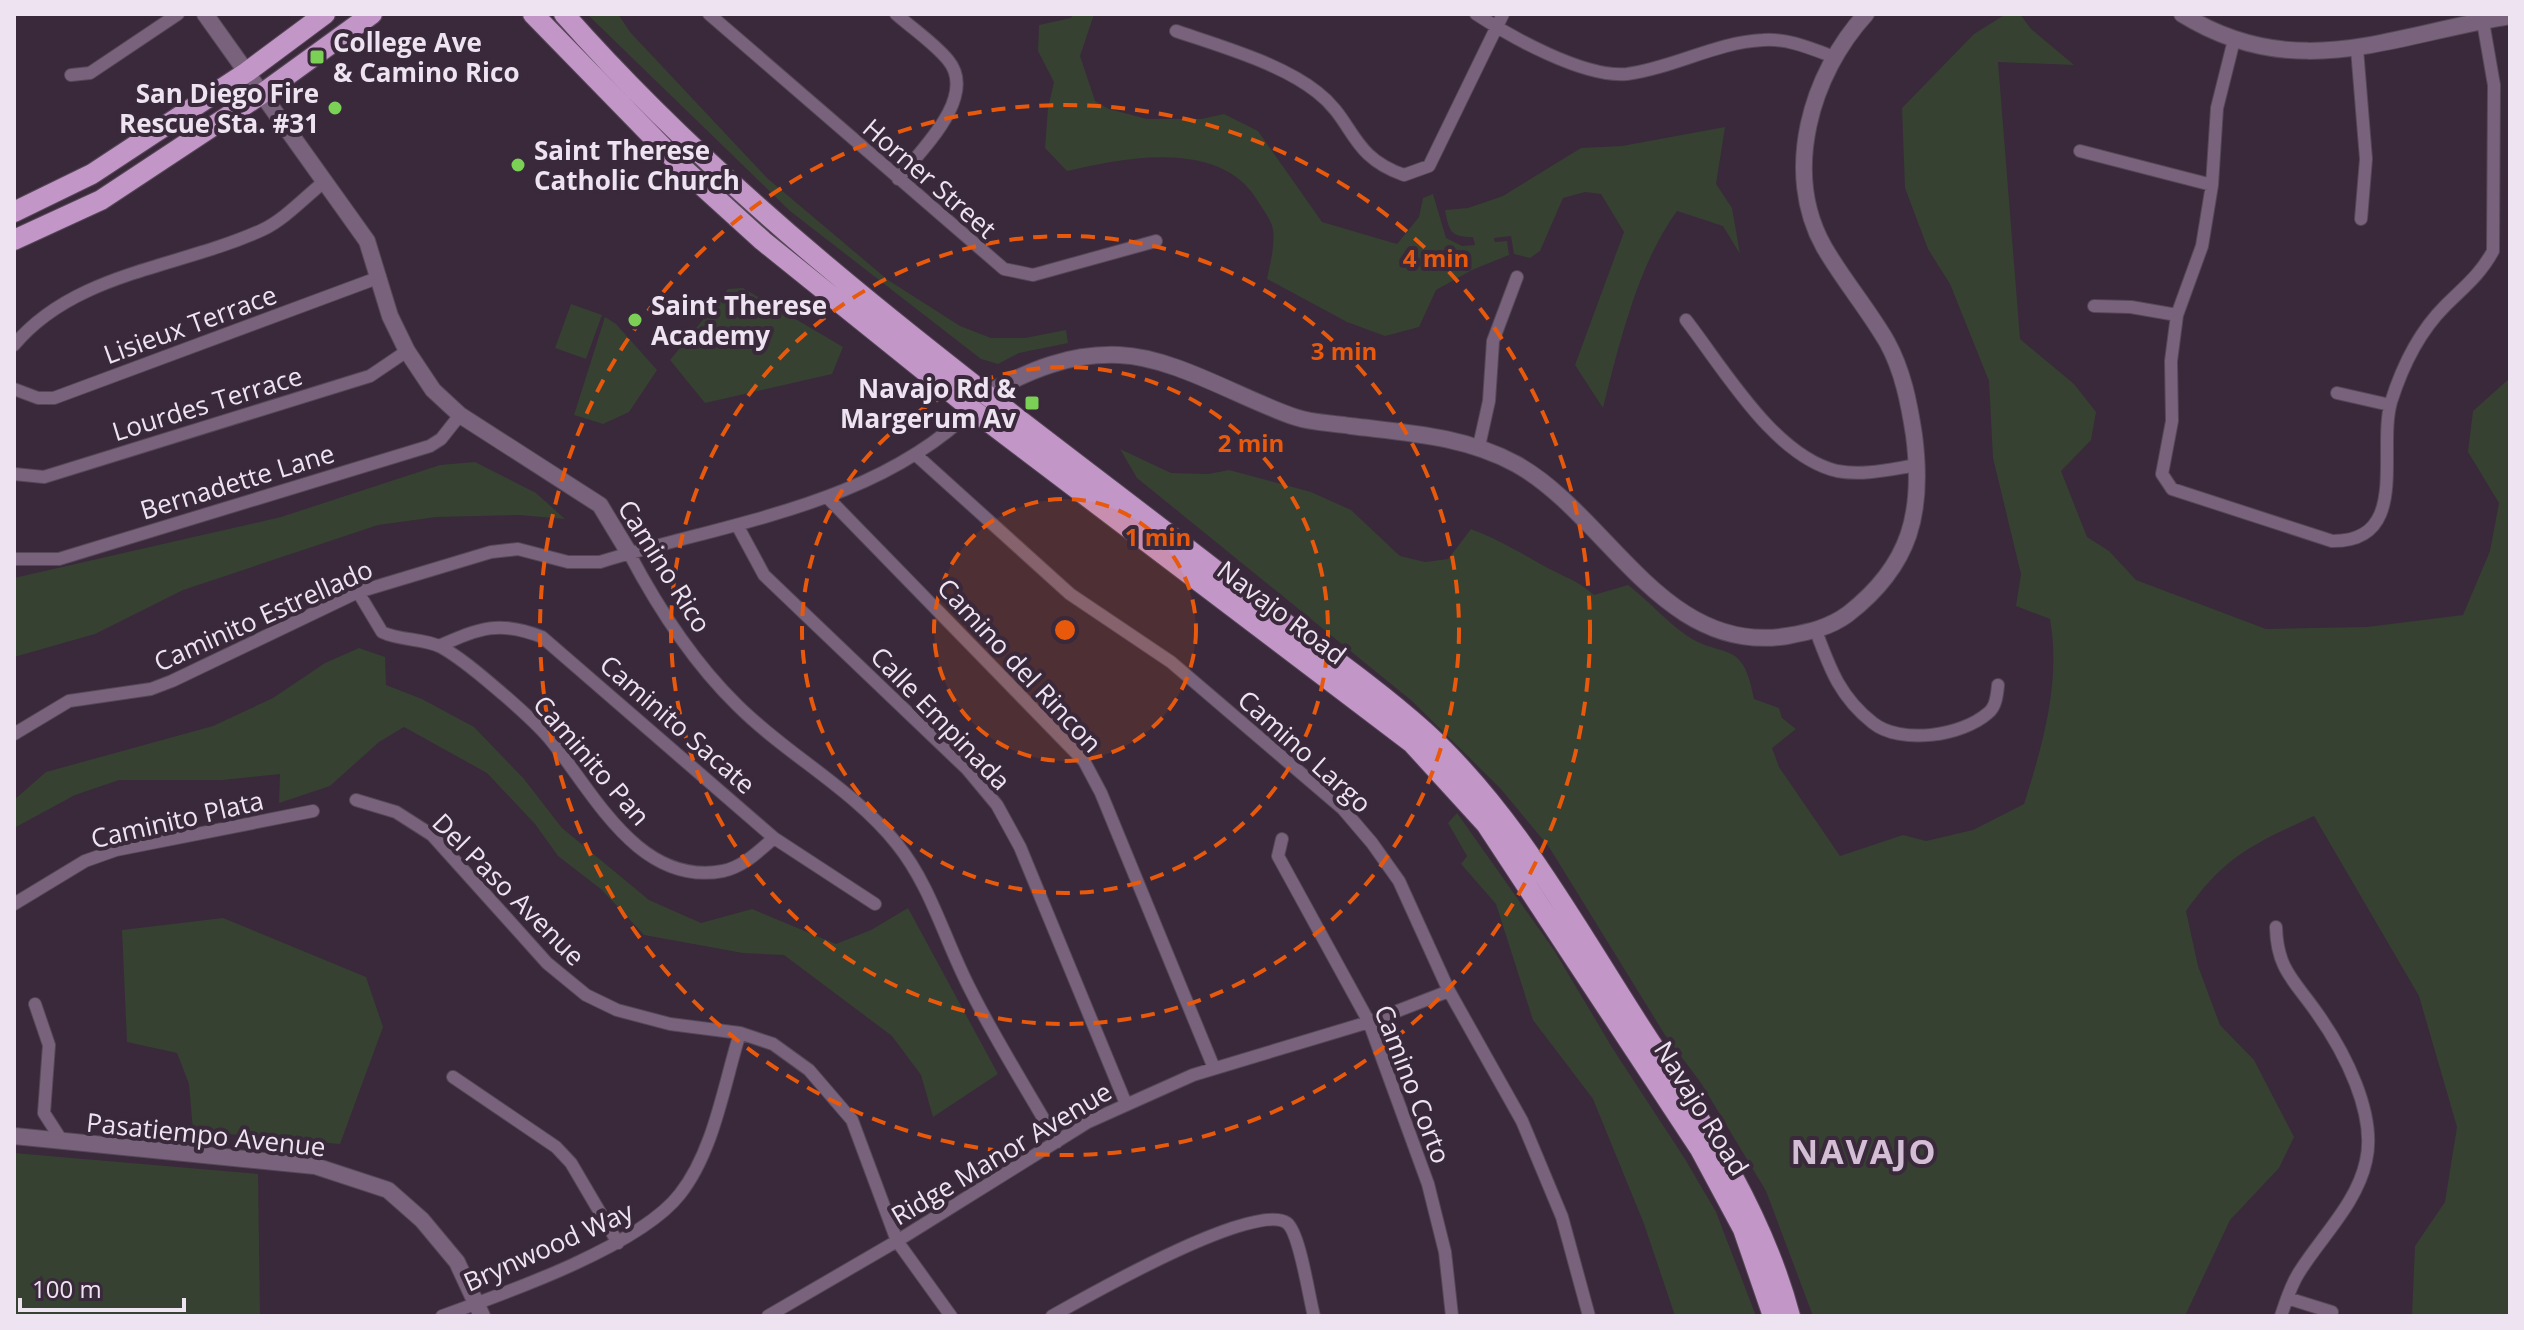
<svg xmlns="http://www.w3.org/2000/svg" width="2524" height="1330" viewBox="0 0 2524 1330" font-family="'Open Sans',sans-serif">
<rect width="100%" height="100%" fill="#39293b"/>
<!-- green -->
<path fill="#364132" d="M587,14h31l12,18 137,146 121,102 72,46 31,12h34l41,-8 2,13 -49,10 -21,11 -17,-5 -191,-148z
M1074,14h20l-14,42 15,45 14,8 38,10h54l23,-5 34,17 64,91 75,22 22,-27 4,-19 10,-4 13,44 16,8 13,-1 -2,-8c-23,0 -24,-6 -28,-27l23,-2 35,-12 78,-48 41,-2 103,-19 -9,57 16,24 8,46 -17,-28 -46,-15c-39,53 -58,134 -74,197l-28,-43 49,-133 -23,-38 -16,-2 -22,6 -23,53 -10,7 -16,-4 -3,-18 -17,2 1,4 12,-1 2,14 -37,15 -36,20 -17,37 -34,9 -38,-14 -80,-43c3,-15 8,-33 6,-49 -1,-9 -9,-19 -14,-27 -36,-65 -133,-46 -192,-32l-22,-23 3,-40 6,-26 -16,-31 1,-26 32,-7z
M2006,14h14l11,15 43,36 -76,-3 22,277 54,45 22,28 -5,28 -30,31 26,66 22,14 27,29 130,49 101,-2 96,-12 27,-64 9,-48 -31,-51 5,-41 37,-33v938h-98l3,-70 30,-44 12,-75 -38,-131 -105,-180c-61,28 -89,40 -128,95l12,55 22,59 34,35 40,77 -15,31 -49,52 -45,96h-372l-47,-125 -65,-108 -36,-48 -116,-188 -49,-59 -88,-87 -275,-223 -17,-29 51,24 37,1 21,-4 82,22 40,18 49,46 25,6 23,-3 23,-30c27,10 48,23 73,37 18,10 35,15 50,29l34,-10c20,15 38,36 58,50 37,25 57,2 68,64l25,9 3,10 14,11 -24,19 7,19 61,89 63,-21 23,6 47,-11 51,-26c19,-60 37,-122 26,-185l-34,-13 5,-32 -28,-116 -4,-77 -39,-97 -22,-35 -23,-61 -3,-80 72,-74z
M743,288l100,59 -11,27 -127,29 -35,-43 58,-71z
M571,304l31,11 -16,44 -31,-11z
M605,317l11,7 41,46 -28,42 -26,12 -29,-9z
M475,462l61,31 29,26 -46,-4 -83,2 -58,8 -195,65 -88,44 -81,23v-79l267,-61 159,-52z
M359,648l26,9 1,28 36,14 52,28 50,52 38,49 87,72 52,23 51,-14 84,35 35,-14 37,-22 90,166 -65,43 -12,-42 -29,-39 -108,-81 -41,-2 -99,-18 -42,-45 -44,-34 -23,-32 -48,-51 -83,-46 -25,15 -49,44 -51,17 1,-29 -58,6h-103l-44,15 -61,33v-28l32,-28 167,-46 60,-28 52,-35z
M1457,813l97,137 59,99 72,110 31,53 40,104h-81l-31,-92 -51,-125 -60,-79 -37,-116 -35,-40 6,-8 -19,-33z
M223,918l143,59 17,50 -43,117 -147,-13 -4,-47 -12,-31 -50,-11 -5,-112z
M14,1153l244,21 2,142h-246z"/>
<g fill="none" stroke-linecap="round" stroke-linejoin="round">
<!-- minor casing -->
<g stroke="#564758" stroke-width="14">
<path id="minor" d="M709,14l295,255 29,6 123,-34
M896,14c17,15 38,29 52,46 31,37 -29,92 -50,119
M1476,14c35,23 108,64 151,60 46,-6 90,-32 136,-34 25,-2 49,9 71,17
M1176,31c44,15 104,32 141,61 38,29 32,64 87,83l25,-9 74,-152
M2234,40l-17,68 -5,77 -10,61 -25,69 -6,46 1,60 -10,53 10,15 160,52c79,1 45,-90 59,-139 11,-35 28,-70 54,-96 19,-19 35,-31 48,-55l1,-166 -12,-69
M2357,49l9,110 -5,60
M71,75l19,-2 88,-59
M2080,151l132,34
M2094,306l37,1 46,8
M1686,320c38,49 88,136 151,151 27,5 54,-2 81,-6
M14,345c61,-73 165,-77 248,-115 22,-10 43,-33 63,-49
M14,389l24,9h16l326,-121
M2337,393l53,12
M1479,446l10,-45 4,-60 24,-64
M915,454l155,140 101,68 172,147 29,34 27,38 50,110 73,130 40,96 27,99
M14,474l30,3 326,-101 37,-25
M827,497l257,264 17,32 113,275
M737,525l27,50 203,194 30,36 23,42 106,257
M629,553c29,55 63,108 108,152 50,50 115,83 160,139 34,42 48,97 73,145 26,52 58,102 87,153
M14,559h45l371,-113 11,-7 19,-24
M358,592l24,40c18,9 42,6 59,15 22,12 44,32 63,48 15,13 32,28 45,43 44,53 89,149 174,133 20,-4 36,-20 51,-33
M1816,631c14,38 24,66 57,92 28,22 89,13 115,-10 8,-6 9,-18 10,-28
M439,646c41,-18 60,-26 103,-9l232,201 101,66
M14,734l55,-33 82,-12 21,-8 186,-89 133,-40 27,-3 50,13h32c128,-40 276,-56 375,-155
M356,800l40,12 36,23 115,128 39,32 31,15 53,14 70,9 33,11 36,26 43,50 45,121 54,75
M1282,839l-4,17 91,166 59,162 17,68 7,64
M14,904l71,-43 31,-11 197,-39
M2276,927c1,43 19,54 41,86 27,38 60,101 49,148 -9,42 -44,75 -66,110 -9,13 -14,30 -19,45
M35,1004l14,41 -5,68 18,28
M453,1077l103,70 15,16 47,80
M2287,1298l45,14
M442,1316c64,-23 198,-70 238,-122 34,-43 44,-110 60,-161
M768,1316l129,-75 191,-119 105,-47 176,-53 80,-31
M1052,1316c34,-19 203,-116 235,-93 13,10 22,75 27,93"/>
</g>
<!-- tertiary casing -->
<g stroke="#564758" stroke-width="18">
<path id="tertiary" d="M205,14l162,227 23,75 17,35 26,39 27,25 140,90 29,48
M2182,14c114,71 209,21 328,2
M988,393c42,-23 82,-40 131,-38 56,2 122,44 176,62 17,6 38,6 56,9 57,7 114,10 165,38 92,51 147,192 271,172 22,-4 42,-8 61,-22 63,-49 76,-102 66,-179 -5,-32 -11,-64 -27,-93 -19,-33 -44,-62 -63,-95 -42,-75 -13,-173 42,-233
M14,1136l301,30 73,24 34,30 35,42 25,54"/>
</g>
<!-- primary casing -->
<g stroke="#564758" stroke-width="22">
<path id="primary" d="M533,14l154,158 76,69 210,169 439,333 74,81 214,325 43,80 30,87
M564,14c195,221 442,393 673,573 62,48 130,93 188,145 91,83 153,199 220,302 58,89 117,177 145,282
M14,212l78,-38 155,-102 78,-58
M14,240l87,-40 162,-107 109,-79"/>
</g>
<!-- minor -->
<use href="#minor" stroke="#79637c" stroke-width="12"/>
<!-- tertiary -->
<use href="#tertiary" stroke="#79637c" stroke-width="16"/>
<!-- primary -->
<use href="#primary" stroke="#c396c8" stroke-width="20"/>
</g>
<!-- distance rings -->
<circle cx="1065" cy="630" r="131" fill="#e8590c" fill-opacity=".12"/>
<g fill="none" stroke="#e8590c" stroke-width="4" stroke-dasharray="14 10">
<circle cx="1065" cy="630" r="131"/>
<circle cx="1065" cy="630" r="263"/>
<circle cx="1065" cy="630" r="394"/>
<circle cx="1065" cy="630" r="525"/>
</g>
<!-- markers -->
<g fill="#7bd155" stroke="#39293b" stroke-width="3">
<rect x="309" y="49" width="16" height="16" rx="4"/>
<circle cx="335" cy="108" r="8"/>
<circle cx="518" cy="165" r="8"/>
<circle cx="635" cy="320" r="8"/>
<rect x="1024" y="395" width="16" height="16" rx="4"/>
</g>
<g text-anchor="middle" dominant-baseline="central" stroke-width="8" stroke-linejoin="round" paint-order="stroke">
<!-- poi labels -->
<g font-size="26" font-weight="bold" fill="#eee3f0" stroke="#39293b" text-anchor="start">
<text x="333" y="42">College Ave<tspan x="333" dy="30">&amp; Camino Rico</tspan></text>
<text x="319" y="93" text-anchor="end">San Diego Fire<tspan x="319" dy="30">Rescue Sta. #31</tspan></text>
<text x="534" y="150">Saint Therese<tspan x="534" dy="30">Catholic Church</tspan></text>
<text x="651" y="305">Saint Therese<tspan x="651" dy="30">Academy</tspan></text>
<text x="1016" y="388" text-anchor="end">Navajo Rd &amp;<tspan x="1016" dy="30">Margerum Av</tspan></text>
</g>
<!-- street labels -->
<g font-size="26" fill="#eee3f0" stroke="#39293b">
<text transform="translate(930 178) rotate(41)">Horner Street</text>
<text transform="translate(190 324) rotate(-20)">Lisieux Terrace</text>
<text transform="translate(207 403) rotate(-17)">Lourdes Terrace</text>
<text transform="translate(237 481) rotate(-17)">Bernadette Lane</text>
<text transform="translate(665 566) rotate(58)">Camino Rico</text>
<text transform="translate(1282 612) rotate(37)">Navajo Road</text>
<text transform="translate(263 615) rotate(-24)">Caminito Estrellado</text>
<text transform="translate(1020 665) rotate(47)">Camino del Rincon</text>
<text transform="translate(941 718) rotate(46)">Calle Empinada</text>
<text transform="translate(678 724) rotate(41)">Caminito Sacate</text>
<text transform="translate(1305 751) rotate(42)">Camino Largo</text>
<text transform="translate(592 760) rotate(49)">Caminito Pan</text>
<text transform="translate(177 819) rotate(-13)">Caminito Plata</text>
<text transform="translate(509 889) rotate(45)">Del Paso Avenue</text>
<text transform="translate(1413 1084) rotate(69)">Camino Corto</text>
<text transform="translate(1702 1108) rotate(58)">Navajo Road</text>
<text transform="translate(206 1134) rotate(6)">Pasatiempo Avenue</text>
<text transform="translate(1001 1153) rotate(-31)">Ridge Manor Avenue</text>
<text transform="translate(548 1246) rotate(-24)">Brynwood Way</text>
</g>
<!-- district labels -->
<g font-size="34" font-weight="bold" letter-spacing="2" fill="#d3bed5" stroke="#39293b">
<text x="1864" y="1151">NAVAJO</text>
</g>
</g>
<circle cx="1065" cy="630" r="12" fill="#e8590c" stroke="#39293b" stroke-width="4"/>
<g font-size="24" text-anchor="middle" font-weight="bold" fill="#e8590c" stroke="#39293b" stroke-width="8" stroke-linejoin="round" paint-order="stroke">
<text x="1436" y="267">4 min</text>
<text x="1344" y="360">3 min</text>
<text x="1251" y="452">2 min</text>
<text x="1158" y="546">1 min</text>
</g>
<!-- border -->
<rect width="2524" height="1330" fill="none" stroke="#eee3f0" stroke-width="32"/>
<!-- scale -->
<path d="M20 1298v12h164v-12" fill="none" stroke="#eee3f0" stroke-width="4"/>
<text x="32" y="1298" font-size="24" fill="#eee3f0" stroke="#39293b" stroke-width="6" paint-order="stroke">100 m</text>
</svg>
